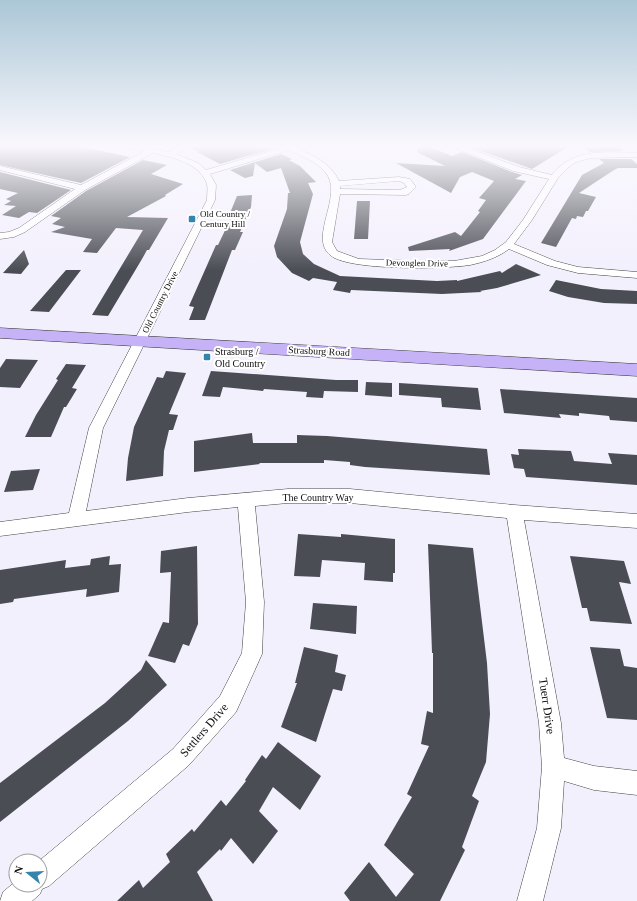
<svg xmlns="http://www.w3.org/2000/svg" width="637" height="901" viewBox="0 0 637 901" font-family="'Times New Roman',serif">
<rect width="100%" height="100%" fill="#f3f0fd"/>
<!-- building -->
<path fill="#4b4d55" d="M0,145h73l57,12 -49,26 -81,-18z
M192,145h72l8,4 -52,15 -23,-12 1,-1 -9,-3z
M420,145h5l27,11 10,-4 50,20 10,3 -7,4 11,2 -43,58 -34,12 1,-2 -41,2 -1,-4 47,-15 6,4 19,-24 -2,-1 8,-11 -7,-2 15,-17 -22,-9 -12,5 -9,16 -55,-30 49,3 -28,-14z
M480,145h91l-39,24 -60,-21z
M580,145h37l6,6 -33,1z
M281,154l11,5 -3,1 11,6 16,16 -8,1 5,11 -13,48 3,12 11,10 26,12 97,5 20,-1v1l43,-10 2,2 14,-9 25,11 -44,13 -17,3 2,1 -40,2 -91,-4 -1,3 -17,-3 4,-8 -24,-4 -4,3 -17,-8 -15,-16 -3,-11 13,-37 1,-16h2l-9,-25 -14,4 -12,-9 -2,13 -8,2 -15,-8z
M599,159h32l6,5v4h-19l-4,2 -35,23 17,4 -8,14h-2l-3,6 -6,-1 -1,3 -4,-1 -16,29 -15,-4 41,-68 22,-12z
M143,160l24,5 -16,9 32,10 -18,11 1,1 -39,21 41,1 -19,32h-2l-5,9 -34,57 -16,-1 51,-85 -27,-2 -19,25 -14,-1 9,-13 -41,-7 14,-5 -13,-3 9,-6 -10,-2 35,-25z
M0,172l71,18 -34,23 -8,-1 -10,6 -17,-3 14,-9 -12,-1 7,-4 -5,-2 12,-6 -18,-4z
M252,195l-1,12 -11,25h3l-8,18h-3l-27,70h-16l5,-13 -5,-1 27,-61h2l13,-27h-3l9,-22z
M357,201h13l-2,38h-14z
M24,250l5,14 -8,10 -18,-1z
M66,270h15l-32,42 -19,-1z
M556,280l45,9 36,2v13l-33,-1 -36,-6 -19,-6z
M6,359l32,1 -18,28 -20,-1v-19z
M66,364l20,1 -14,23 5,1 -11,18h-2l-13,30h-26l11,-22 22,-35 -2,-1z
M166,371l20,2 -17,41 9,1 -5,15h-4l-5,21 -1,25 -37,5 2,-23 6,-31 23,-50 6,1z
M211,371l125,9h22v12l-34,-1 -1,7 -17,-1 1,-5 -43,-3 -1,2 -40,-4 -3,10 -18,-1z
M366,382l26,1v14l-27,-2z
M399,383l79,5 3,22 -39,-3 -1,-9 -42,-3z
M500,389l137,9v24l-27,-2 -1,-4 -30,-3v3l-20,-2 2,4 -57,-5z
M252,433l1,10h44v-8l30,1 160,13 3,26 -125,-8 -15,-2v-3l-26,-2v3h-65l1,1 -66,8v-31z
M518,449l53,2 3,10 38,3 -4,-11 29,2v30l-111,-8 -2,-8 -10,-1 -3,-14 8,1z
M40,469l-7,21 -29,2 7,-21z
M298,534l43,3v-3l54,5v34h-2v9l-29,-2 1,-17 -43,-3 -2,17 -26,-1z
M428,544l45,4 14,115 3,51 -4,48 -14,34 7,5 -17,46 3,3 -25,51h-90l-6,-8 25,-31 27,35 18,-23 -30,-29 28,-48 -5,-3 22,-48 -8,-2 6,-33 6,2v-60h-1l-1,-29z
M197,546l1,78 -9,22 -6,-2 -8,19 -27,-7 15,-34 6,1 2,-51 -11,1 1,-22z
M110,556l-1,9 12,-1 -2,28 -33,5 1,-8 -73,10 -1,3 -13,2v-34l66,-10 -1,8 25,-3 1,-6z
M570,556l54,5 7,23 -12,-2 13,42 -42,-3 -3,-13h-5z
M313,603l44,3 -1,28 -46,-5z
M304,647l34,8 -3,17 11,3 -4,16 -9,-2 -17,53 -35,-15 16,-44h-2z
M590,647l30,2 4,17 13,2v52l-30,-2z
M146,660l21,25 -39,36 -128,101v-39l105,-80 36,-33z
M278,742l43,34 -21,34 -27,-23 -14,24 19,20 -25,33 -22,-26 -10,13 -1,-2 -23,23 16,29h-96l22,-21 4,8 27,-26 -4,-8 26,-25 2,3 27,-32 5,6 20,-25 -1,-1 17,-25 4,4z"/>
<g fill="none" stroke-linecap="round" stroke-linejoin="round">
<!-- street casing -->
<g stroke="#414141" stroke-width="1">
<path id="street" d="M118,145h18l33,7 12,-7h10l-15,9 22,9 8,7 85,-25h12l-7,3c18,8 35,15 43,33l60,-4 11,2 6,8 -7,7 -3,1 -66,-1 -8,48 5,9 22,8 61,2h34l28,-5 13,-6 11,-8 17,-22 26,-41 -36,-8 -65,-26h11l60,22 33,8c20,-27 55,-23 85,-22v4l-46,1 -15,4 -7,5 -11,11 -26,42 -18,24 41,17 23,6 59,5v6l-59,-5 -31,-8 -38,-16c-12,9 -25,13 -39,16 -24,4 -123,6 -140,-10 -22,-18 15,-61 -5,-83 -9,-11 -24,-16 -36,-22l-79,24 6,11 -1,15 -112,228 -17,83 102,-13 100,-9h62l164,16 123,9v14l-113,-8 37,203 3,35 30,8 43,5v24l-43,-5 -30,-9 -3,47 -18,73h-26l20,-73 5,-61 -3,-44 -32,-205 -157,-15h-62l-33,3 9,96 -2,52 -26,58 -47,53 -140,121 -7,3 -2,5 -8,7h-32l3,-9 13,-11v4h24l-1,-24 134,-112 47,-53 22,-43 4,-51 -8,-95 -50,5 -188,24v-14l69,-9 20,-85 118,-228c0,-5 1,-11 0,-16 -7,-21 -35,-27 -54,-31l-68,37 -60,42 -11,5 -14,2v-6l9,-1 10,-4 56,-39 -75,-19v-4l81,19 64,-34 -23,-4zM399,181l5,2 3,4 -7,3 -60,-1v-3z"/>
</g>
<!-- secondary casing -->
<g stroke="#303030" stroke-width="1">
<path id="secondary" d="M0,328l637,36v12l-637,-38z"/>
</g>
<!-- street -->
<use href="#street" fill="#fff" fill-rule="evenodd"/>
<!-- secondary -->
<use href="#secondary" fill="#c6b2f6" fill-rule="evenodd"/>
</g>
<!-- sky -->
<linearGradient id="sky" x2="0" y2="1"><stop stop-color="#abc7d6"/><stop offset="0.54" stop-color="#faf8fe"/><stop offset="1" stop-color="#faf8fe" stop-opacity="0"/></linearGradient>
<rect width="637" height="271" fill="url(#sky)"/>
<!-- markers -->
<g fill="#3584ae" stroke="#fff" stroke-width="1.5">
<rect x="188" y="215" width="8" height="8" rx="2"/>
<rect x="203" y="353" width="8" height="8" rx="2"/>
</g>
<g text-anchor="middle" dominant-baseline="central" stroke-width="4" stroke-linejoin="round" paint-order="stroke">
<!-- far-poi labels -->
<g font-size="9" fill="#0e0e0e" stroke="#fff" text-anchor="start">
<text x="200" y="214">Old Country /<tspan x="200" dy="10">Century Hill</tspan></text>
</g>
<!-- far-street labels -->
<g font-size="9" fill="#0e0e0e" stroke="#fff">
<text transform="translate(417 263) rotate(1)">Devonglen Drive</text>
<text transform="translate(160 302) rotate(-63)">Old Country Drive</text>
</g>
<!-- poi labels -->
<g font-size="10" fill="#0e0e0e" stroke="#fff" text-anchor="start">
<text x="215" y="351">Strasburg /<tspan x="215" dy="12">Old Country</tspan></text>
</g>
<!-- street labels -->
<g font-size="10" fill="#0e0e0e" stroke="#fff">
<text transform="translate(319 351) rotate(3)">Strasburg Road</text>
<text x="318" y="497">The Country Way</text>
</g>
<!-- near-street labels -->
<g font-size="12" fill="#0e0e0e" stroke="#fff">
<text transform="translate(547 706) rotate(82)">Tuerr Drive</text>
<text transform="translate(204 730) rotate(-49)">Settlers Drive</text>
</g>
</g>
<!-- north arrow -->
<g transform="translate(28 873) rotate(288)"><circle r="19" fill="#ffffff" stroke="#9f9f9f"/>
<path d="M0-3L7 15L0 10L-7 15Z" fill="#3584ae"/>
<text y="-6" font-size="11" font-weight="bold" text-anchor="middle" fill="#0e0e0e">N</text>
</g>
</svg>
